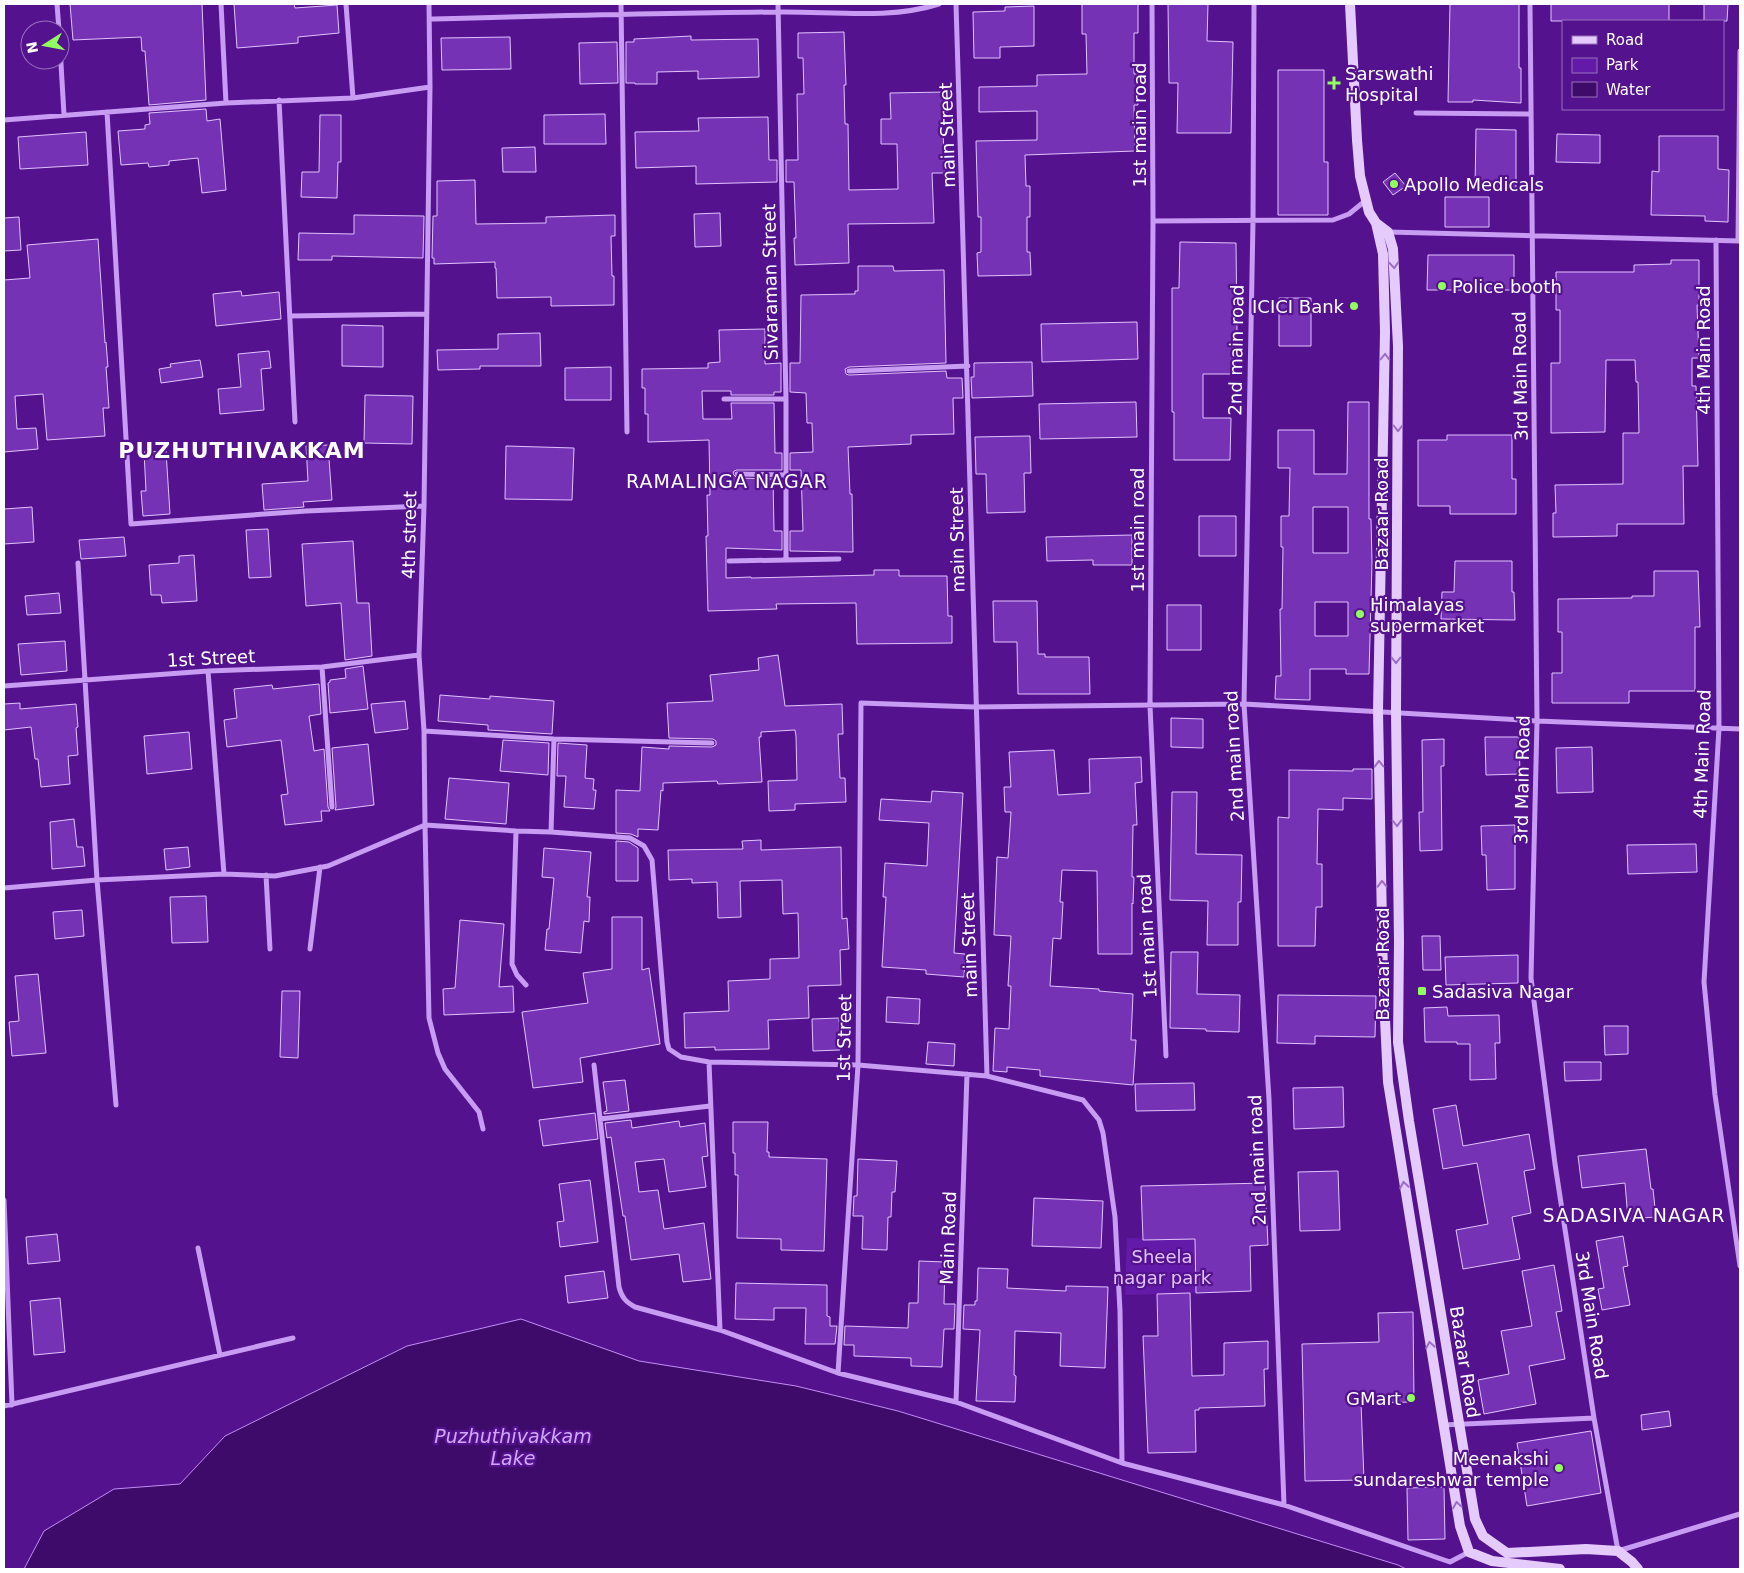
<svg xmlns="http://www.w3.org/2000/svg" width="1744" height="1573" viewBox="0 0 1744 1573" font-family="'DejaVu Sans',sans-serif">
<rect width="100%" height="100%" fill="#54128f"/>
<!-- green -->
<path fill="#641aa9" d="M1127,1238l72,1 -3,54 -71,2z"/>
<!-- water -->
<path fill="#3f0b6b" stroke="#c28ef5" d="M521,1319l118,42 157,25 102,25 500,154 8,4h-1382l20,-38 70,-42 66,-5 45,-48 182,-90z"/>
<!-- building -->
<path fill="#7632b4" stroke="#e1c3fd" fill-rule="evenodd" d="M70,4h132l4,96 -57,5 -4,-54h-3l-1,-14 -68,3z
M234,4h60l1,4 42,-3 2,28 -41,4v6l-61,5z
M1082,4h56v29h-4v41h4v31h-4l1,46 -110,4 1,31h4v31h-3v35h3l1,23 -53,1 -1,-23 4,-1v-35h-3l-2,-76 61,-1v-29l-58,1v-25l58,-1v-11l50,-1 -1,-40h-4z
M1168,4h40l-1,37 26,1 -2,91h-54l1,-50h-9z
M1450,4h69v64h2v35l-48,-3v2h-25z
M1551,4h118v17h-118z
M1704,4h24l-1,17h-23z
M1034,6v40l-34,1v11h-26l-1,-46 32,-1v-4z
M844,32l2,53h-2l1,39h3l1,66 49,-1 -1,-45h-16v-25h10l-1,-26 56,-1v21h-4l3,60h-13l2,50 -86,1 1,39 -54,2 -1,-27h2l-2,-56h-8v-22h12l-1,-66h7l-1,-36h-5v-25z
M691,36v4l67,-1 1,38 -61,2v-8l-41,1v12h-22v-1h-9v-41h8v-3z
M510,37l1,32 -69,1 -1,-32z
M617,42l1,41 -38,1 -1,-41z
M1278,70h46v92h4v53h-50z
M206,109l1,12 13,-2 6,71 -24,3 -4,-35 -29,3v4l-20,2 -1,-4 -27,2 -3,-34 27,-2v-4l5,-1 -1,-11z
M605,114l1,30h-62v-29z
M320,115h21v47h-3l-1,36 -36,-1 1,-25h17z
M768,117l1,43h8v22l-81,2v-18l-60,2 -1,-36 64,-1 -1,-13z
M1476,129l40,1v59l-41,-1z
M86,132l2,33 -68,4 -2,-32z
M1557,134l43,1v28l-44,-1z
M1659,136h59v33l11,1 -1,52 -23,-1v-5l-54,-1 1,-44 7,1z
M535,147l1,25h-33l-1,-24z
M1395,173l11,13 -13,9 -10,-13z
M475,180l1,44 70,-1v-6l69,-2v21h-4l1,40h2v29l-63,1v-9l-54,1 -1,-30h-1v-6l-61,2v-6h-2l1,-42h4v-35z
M1445,197h44v30h-44z
M720,213l1,33 -26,1 -1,-33z
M354,215l70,1 -1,42 -91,-2v4h-34l1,-27 55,1z
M19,217l2,33 -17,1v-33z
M98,239l7,104 1,-1 2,25h-2l3,41h-6l2,28 -58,4 -4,-46 -28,2 2,33 19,-1 2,21 -34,3v-172l26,-2 -3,-33z
M1180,242l56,1 1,90h-4v41h-30v44h28l-1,42h-56v-48h-2v-124h7z
M1428,255h86v35h-87z
M1671,260h28v45h-2l2,53h-7v28h4l2,80h-15l1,58h-67v12l-64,1v-24h3l-1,-28 68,-1v-51h16l-1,-51h-2l-1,-22h-29l-1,72 -54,1v-70h9v-53h-4v-38h78v-7l37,-1z
M858,266h35l1,5 50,-1 2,93 -97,4 -4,2 1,5 3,1 97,-4 1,7h15l1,20h-10l1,36 -43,1v9l-63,3 2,47h2l1,58 -63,-1v-20h13l-2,-61h-11v-17l23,-1 -1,-29h-5l-1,-30 -16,-1v-29h10l1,-68 54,-1v-3h3z
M241,291l1,5 37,-4 2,27 -65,7 -3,-32z
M1279,298h32v48h-32z
M1137,322l1,37 -96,3 -1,-38z
M342,325l41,1v41l-41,-1z
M765,329v35l16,-1v29h-7v3h-43v-4h-29l1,28h29l-1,-16h43l1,50h7v17h-45l-3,1 -1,3 4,4 36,1 1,52h8v19l-56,-2v30l25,-1v1l123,-3v-5h25v6h48l1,40h4v27l-95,1 -1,-41 -80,1 1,5 -69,2 -2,-75h2l-1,-41h3l-1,-55 -61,2v-28h-3v-26h-3v-19l66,-1v-5l12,-1 -1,-32z
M540,333l1,33h-61v3l-42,1 -1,-20 61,-1v-15z
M269,351l2,17 -10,1 3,41 -44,4 -2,-25 23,-2 -3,-33z
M200,360l3,17 -42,6 -2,-14 12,-2 -1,-3z
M1032,362l1,34 -61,2 -1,-21h3v-14z
M611,367v33h-46v-32z
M365,395l48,1 -1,48 -48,-1z
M1136,402l1,35 -97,2 -1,-35z
M1348,402h21v117h2l1,44 -3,111h-23v-5h-36v31l-35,-1 1,-23h5l-1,-67h2l1,-62h-2v-31h8l1,-48h-12v-38h36v44h33zM1313,507h35v46h-35zM1315,602h33v34h-33z
M1447,435h65v44h4v35h-66v-8h-32v-66h29z
M1030,436l1,37h-7l1,39 -38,1 -1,-39h-10l-1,-37z
M328,445l4,55 -29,2 1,5 -40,3 -2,-26 46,-3 -2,-35z
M506,446l68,2 -2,52 -67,-1z
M166,451l4,63 -27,2 -2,-25h5l-2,-39z
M32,507l2,35 -30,2v-35z
M1199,516h37v40h-37z
M268,529l3,48 -22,1 -3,-48z
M1132,535v30h-39v-5l-46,1 -1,-24z
M124,537l2,19 -45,3 -2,-19z
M353,541l4,62h12l3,53 -27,4 -4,-57 -35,3 -4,-62z
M194,555l3,46 -35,2 -1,-8h-10l-2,-30 30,-2v-7z
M1455,561h57v31h2l1,28 -74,-1 1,-27h12z
M1654,571h44l2,56h-5v64h-66v12h-77v-30h10v-41h-4v-33l74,-1v-2h22z
M59,593l2,20 -34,2 -2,-19z
M993,601h44l1,53h7v3h44l1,37h-72l-1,-52h-23z
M1167,605h34v45h-34z
M65,641l2,30 -46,4 -3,-31z
M778,655l7,51 57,-2 1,30h-5l2,44h5l1,24 -51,2v6l-26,1 -1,-30 29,-1 -1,-44 -1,-6 -34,2v5h-2l3,45 -44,2 -1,-3 -54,2v8l-2,-1 -3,40 -20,-1v8l-7,-3 -15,-1v-43l24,1 2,-44 27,2v-3l43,1 4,-2v-4l-3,-2 -44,-1 -2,-35 46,-2 -3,-26 49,-5 -1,-12z
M363,666l5,43 -38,4 -2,-30 2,-1v-2l16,-2 -1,-9z
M319,684l2,30 -12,2 5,35 10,-2 4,58 2,4h-9l1,10 -37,4 -4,-30 7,-1 -7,-54 -54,7 -3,-27 13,-2 -3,-29 38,-4 1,4z
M440,695l50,4v-3l64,5 -2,33 -64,-4v-5l-50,-4z
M405,701l3,28 -33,4 -4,-29z
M20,703v6l56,-5 2,23 -2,1 2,27 -10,1 2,28 -29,3 -3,-28h-3l-4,-32 -27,3v-26z
M1171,718l32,1v29l-32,-1z
M189,732l3,37 -45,5 -3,-38z
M1485,737h34l1,37 -34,1z
M1444,739v27h-3l1,84 -22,1 -1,-39h4l-1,-72z
M503,740l46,3 -1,32 -48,-4z
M558,743l29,2 -2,33 9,1 -1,11h3l-2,19 -30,-2 2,-31h-9z
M368,744l6,61 -39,5 1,-3 -4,-59z
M1592,747l1,45 -36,1 -1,-45z
M1054,750l4,45 32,-2 -1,-34 52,-2 1,25 -7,1 2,42h-4l-1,52h2l-1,27 -1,-1v51h-34l-1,-83 -35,-1 -2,32h3l-2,37 -8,-1 -3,48 49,3v2l34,3 -2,46h5l-3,45 -93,-9v-6l-33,-3v5l-14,-1 2,-43 14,1 2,-43h-3l3,-50 -17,-1 3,-78 11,1 3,-46h-6l-1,-25h7l-2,-35z
M1353,769h19v30l-29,-1v12l-25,-1 -1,55h5v43h-6l-1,39h-37v-129l11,1v-48l64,1z
M449,778l60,5 -3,41 -61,-5z
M932,791l31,2 -9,160 11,1 -1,23 -38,-3v-4l-44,-3 4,-70h-3l2,-34 42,3 2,-43 -50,-3 2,-21 50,3z
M1172,792h25l-1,62 46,1 -1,47h-3v43h-31l1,-44 -38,-1z
M74,819l3,28h6l2,19 -33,3 -2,-47z
M1515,825v64l-28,1 -1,-35h-4l-1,-29z
M761,840v10l80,-3 1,72 5,-1 2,31 -9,1 1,35 -33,1 1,32 -41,2 1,29 -54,1v-3l-30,1 -1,-35 45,-2 -1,-30 42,-2v-20l29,-1 -1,-45 -15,1 -1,-34 -42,1 1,36 -23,1 -1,-36 -25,1v-4l-23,1 -1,-30 75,-1 -1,-8z
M616,841l13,1 9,6v33h-22z
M1696,844l1,28 -69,2 -1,-29z
M188,847l2,20 -24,3 -2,-21z
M544,848l47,4 -4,45h3l-1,25 -5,-1 -3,32 -36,-3 2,-21h2l5,-51 -12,-1z
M206,896l2,46 -36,1 -2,-46z
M82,910l2,26 -29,3 -2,-27z
M612,917h30v53l7,-2 11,76 -80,14 3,24 -50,6 -11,-76 66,-9 -5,-30 29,-4z
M460,920l44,4 -5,63 14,-1 1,26 -70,3 -1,-26 12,-1z
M1422,936h18l1,34h-18z
M1171,952h27l-1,42 43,1 -1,37 -33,-1v-2l-36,-1z
M1518,955v28l-72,2 -1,-28z
M38,974l8,79 -34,3 -3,-34 10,-1 -4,-45z
M282,991h18l-2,67 -18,-1z
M1278,995l98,1 -1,41 -60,-1v8l-38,-1z
M887,997l33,2 -1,25 -33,-2z
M1447,1007l1,9 51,-1 1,28h-5l1,36 -26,1v-36h-13v-2h-32l-1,-34z
M839,1018l1,32 -27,1 -1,-32z
M1604,1026h24v28l-23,1z
M928,1042l27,2 -1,22 -28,-2z
M1564,1062h37v18l-36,1z
M625,1080l4,31 -25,3v-2l3,-1 -4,-29z
M1194,1083l1,27 -59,1 -1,-27z
M1343,1087l1,40 -50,2 -1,-41z
M1456,1105l7,41 66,-12 6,35 -11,2 7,42 -19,4 8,42 -57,10 -7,-39 32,-6 -11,-61 -34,6 -10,-60z
M595,1113l3,26 -55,7 -4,-26z
M631,1120l1,8 47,-7 1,6 25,-4 3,33 -6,1 4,30 -37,5 -5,-33 -29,3 4,30 19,-2 6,39 40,-6 7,56 -28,3 -4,-28 -48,6 -6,-44h-2l-12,-79 -4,1 -2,-15z
M733,1122h35l-1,30h2v5l58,2 -3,92 -43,-1v-11l-44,-1 1,-63h-3v-22h-2z
M1646,1149l5,40h2l3,28 -28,2 -3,-36 -43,5 -4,-32z
M858,1159l39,2 -2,31h-3l-1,25h-3l-1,33 -25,-1 1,-33h-10l1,-20h3z
M1338,1171l2,59 -40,1 -2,-59z
M590,1180l8,62 -38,5 -3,-25 7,-1 -5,-37z
M1265,1183l3,62 -18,1 1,45 -55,2 -1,-54 -52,1 -2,-54z
M1034,1198l69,3 -2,47 -69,-2z
M57,1234l3,27 -32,3 -2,-27z
M1623,1236l5,30 -5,1 7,38 -28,5 -4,-21 6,-1 -8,-47z
M919,1261l26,1 -1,42h11l-1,25h-10l-2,38 -31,-1v-8l-57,-2v-11h-10l1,-19 63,2 1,-25h9z
M1554,1265l8,46 -6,1 9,47 -36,7 7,38 -52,10 -6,-34 31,-6 -8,-43 31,-5 -10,-55z
M978,1268l30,1 -1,19 59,3v-5l42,1 -3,81 -45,-2 1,-33 -46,-2 -1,44 2,1 -1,26 -39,-1 4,-71 -17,-1 1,-24h11v-4h2z
M604,1271l4,27 -40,5 -3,-27z
M736,1283l91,2v31l3,1v9h7l-2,18h-30l1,-36h-32v12l-39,-1z
M1190,1293l2,83 32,-1v-32l44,-2v28h-4l1,37 -66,2v2h-4l1,42 -48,1 -5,-117h15l-1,-42z
M60,1298l5,54 -31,3 -4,-54z
M1413,1312l1,90 -53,1 3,77 -59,1 -3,-137 77,-2 -1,-29z
M1669,1411l2,15 -29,4 -1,-15z
M1591,1431l10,62 -74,13 -10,-63z
M1444,1487l1,52 -37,1 -1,-52z"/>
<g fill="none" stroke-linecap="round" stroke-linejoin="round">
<!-- street -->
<path stroke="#c89cf2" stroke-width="5" d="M57,4l2,26
M221,4l5,99
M346,4l7,94
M621,4l6,428
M778,4l8,395v161
M956,4c11,357 19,714 31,1072
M1152,4l1,217 -3,485 16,350
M1254,4l-1,217 -9,483 25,395 15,406
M1530,4l7,717 -6,257 24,186 39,254 24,133 122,-37
M430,19c116,-3 231,-6 347,-7 52,-1 112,8 162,-8
M60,47l4,68
M279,100l16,322
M107,112l24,412 175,-13 118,-5
M1416,113l115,1
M4,120l222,-17 127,-5 77,-11
M1153,221l180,-1 16,-6 16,-13
M1388,232l352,9
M1716,240l3,488 -15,254 11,113 25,171
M1738,241l2,-190
M290,316l136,-2
M849,371l119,-5
M724,399h62
M737,474l49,1
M729,561l110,-2
M78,563l19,317 19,225
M322,667l10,140
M208,671l16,203
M4,686l204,-15 114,-4 97,-12
M424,731l130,8 158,4
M516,831l-4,133 5,11 9,10
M551,832l3,-93
M266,875l4,74
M4,888l93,-8 127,-6 51,2 53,-10 97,-41 -1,-94 -5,-76 5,-149 6,-419 -1,-83
M310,949l10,-82
M709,1062l11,268
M594,1065l25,222c3,11 7,15 16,20l85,23 118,43 118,29 166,61 162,42 166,57 19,-10
M600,1119l110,-13
M483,1129l-4,-17 -34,-43 -7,-16 -9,-35 -4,-193 91,6 35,1 79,6 14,8 8,14 15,182 2,7 12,8 28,5 149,3 129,11 96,24 16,20 4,13 12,84 5,94 2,152
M4,1200l8,205
M198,1248l22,107
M838,1373l20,-308 3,-362 114,4 269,-3 293,17 203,8
M956,1402l11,-328
M4,1406l289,-68
M1443,1425l151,-7"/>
<!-- secondary -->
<path stroke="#e5cbfc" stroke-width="10" d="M1350,4l7,136 3,36 9,36 7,11 12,9 5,17 5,97 -2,366 3,229 -1,101 11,79 66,398 8,17 24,17 79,-4 32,2 14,11 6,7
M1376,223l7,31 2,77 -7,380 5,266 5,105 72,444 9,26 23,9 68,8"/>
</g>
<!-- one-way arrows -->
<defs><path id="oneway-chevron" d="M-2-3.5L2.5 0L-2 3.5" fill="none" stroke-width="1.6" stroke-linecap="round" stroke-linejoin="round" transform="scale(1.25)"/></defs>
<g stroke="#9c6ec6">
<use href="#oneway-chevron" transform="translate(1394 265) rotate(86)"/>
<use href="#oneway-chevron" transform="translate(1385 357) rotate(-89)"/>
<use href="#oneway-chevron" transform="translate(1398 428) rotate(90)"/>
<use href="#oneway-chevron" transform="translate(1396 660) rotate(90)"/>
<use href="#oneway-chevron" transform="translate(1379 764) rotate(-91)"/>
<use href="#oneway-chevron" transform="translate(1397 823) rotate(89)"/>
<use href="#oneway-chevron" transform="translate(1382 884) rotate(-91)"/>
<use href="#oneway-chevron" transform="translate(1404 1185) rotate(-99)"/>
<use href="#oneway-chevron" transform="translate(1430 1345) rotate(-99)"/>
<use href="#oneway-chevron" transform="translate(1457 1505) rotate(-99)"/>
</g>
<!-- markers -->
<g fill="#91ff5d" stroke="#54128f" stroke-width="2">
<path d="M1331.5 75.5h5v5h5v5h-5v5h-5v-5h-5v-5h5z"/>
<circle cx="1394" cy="184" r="5"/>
<circle cx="1442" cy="286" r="5"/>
<circle cx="1354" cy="306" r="5"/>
<circle cx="1360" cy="614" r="5"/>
<rect x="1417" y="986" width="10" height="10" rx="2.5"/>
<circle cx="1411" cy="1398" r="5"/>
<circle cx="1559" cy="1468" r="5"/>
</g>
<g text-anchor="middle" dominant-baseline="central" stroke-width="4.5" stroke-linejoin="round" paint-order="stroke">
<!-- poi labels -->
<g font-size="18" fill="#fff" stroke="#54128f" text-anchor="start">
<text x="1345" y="73">Sarswathi<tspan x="1345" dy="21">Hospital</tspan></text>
<text x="1404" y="184">Apollo Medicals</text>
<text x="1452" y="286">Police booth</text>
<text x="1344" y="306" text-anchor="end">ICICI Bank</text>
<text x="1370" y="604">Himalayas<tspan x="1370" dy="21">supermarket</tspan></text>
<text x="1432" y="991">Sadasiva Nagar</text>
<text x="1401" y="1398" text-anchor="end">GMart</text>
<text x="1549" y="1458" text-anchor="end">Meenakshi<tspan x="1549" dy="21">sundareshwar temple</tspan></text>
</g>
<!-- street labels -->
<g font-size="18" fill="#fff" stroke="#54128f">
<text transform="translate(1139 125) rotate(-90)">1st main road</text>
<text transform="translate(947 135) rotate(-92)">main Street</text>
<text transform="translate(770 282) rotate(-91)">Sivaraman Street</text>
<text transform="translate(1236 350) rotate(-89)">2nd main road</text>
<text transform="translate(1703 350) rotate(-90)">4th Main Road</text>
<text transform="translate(1520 376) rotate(-91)">3rd Main Road</text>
<text transform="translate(1381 514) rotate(-90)">Bazaar Road</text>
<text transform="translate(1137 530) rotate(-90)">1st main road</text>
<text transform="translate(409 535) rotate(-89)">4th street</text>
<text transform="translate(957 540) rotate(-91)">main Street</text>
<text transform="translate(211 658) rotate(-3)">1st Street</text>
<text transform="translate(1702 754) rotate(-88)">4th Main Road</text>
<text transform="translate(1234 756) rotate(-93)">2nd main road</text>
<text transform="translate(1522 780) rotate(-89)">3rd Main Road</text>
<text transform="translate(1147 936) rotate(-93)">1st main road</text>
<text transform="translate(969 945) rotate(-92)">main Street</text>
<text transform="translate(1382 964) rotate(-90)">Bazaar Road</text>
<text transform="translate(844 1038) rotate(-89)">1st Street</text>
<text transform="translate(1257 1160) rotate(-92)">2nd main road</text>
<text transform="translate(948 1238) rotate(-88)">Main Road</text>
<text transform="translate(1592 1315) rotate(81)">3rd Main Road</text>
<text transform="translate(1465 1362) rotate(81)">Bazaar Road</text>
</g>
<!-- park labels -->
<g font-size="18" fill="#e1c3fd" stroke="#54128f">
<text x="1162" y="1256">Sheela<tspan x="1162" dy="21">nagar park</tspan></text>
</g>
<!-- neighbourhood labels -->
<g font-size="19" letter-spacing="1" fill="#fff" stroke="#54128f">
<text x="727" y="481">RAMALINGA NAGAR</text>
<text x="1634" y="1215">SADASIVA NAGAR</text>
</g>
<!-- water labels -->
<g font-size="19" font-style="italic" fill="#d1a8f9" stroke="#54128f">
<text x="513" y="1436">Puzhuthivakkam<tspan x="513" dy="22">Lake</tspan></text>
</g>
<!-- district labels -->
<g font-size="22" font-weight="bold" letter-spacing="1" fill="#fff" stroke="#54128f">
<text x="242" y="450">PUZHUTHIVAKKAM</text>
</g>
</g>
<!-- border -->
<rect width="1744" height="1573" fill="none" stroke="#ffffff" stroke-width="10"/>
<!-- legend -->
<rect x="1562" y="20" width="162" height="90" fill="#54128f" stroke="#9871bc"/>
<rect x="1572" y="36" width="25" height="8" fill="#e5cbfc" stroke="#9871bc"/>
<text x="1606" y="45" font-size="15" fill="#ffffff">Road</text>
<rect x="1572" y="58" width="25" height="15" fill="#641aa9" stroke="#9871bc"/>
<text x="1606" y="70" font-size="15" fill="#ffffff">Park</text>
<rect x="1572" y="82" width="25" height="15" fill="#3f0b6b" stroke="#9871bc"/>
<text x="1606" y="95" font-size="15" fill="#ffffff">Water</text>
<!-- north arrow -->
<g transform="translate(45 45) rotate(259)"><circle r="24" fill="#54128f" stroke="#9871bc"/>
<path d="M0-4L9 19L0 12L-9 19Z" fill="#91ff5d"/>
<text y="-8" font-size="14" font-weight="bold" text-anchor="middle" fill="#ffffff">N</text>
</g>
</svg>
